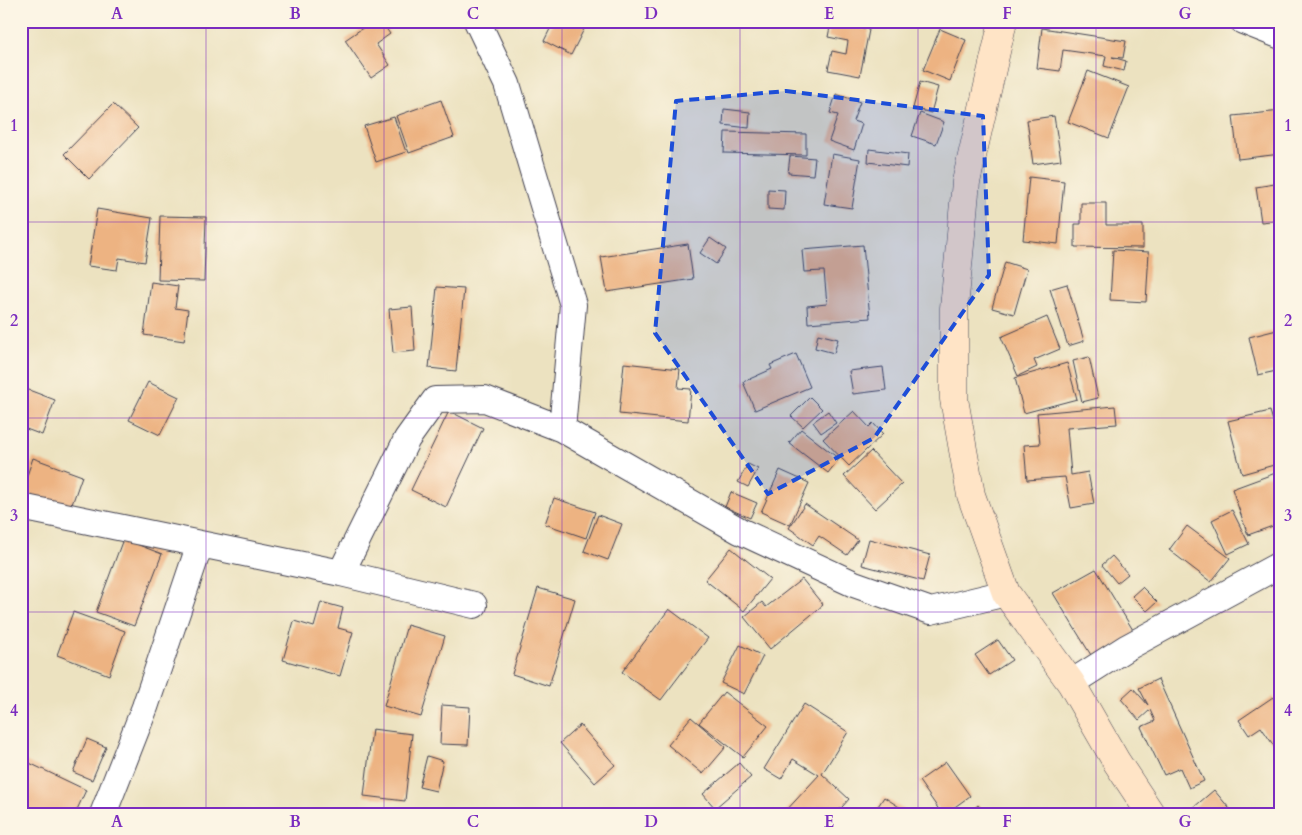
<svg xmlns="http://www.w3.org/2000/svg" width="1302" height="835" viewBox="0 0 1302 835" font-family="Cardo,serif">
<rect width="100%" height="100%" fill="#fcf5e5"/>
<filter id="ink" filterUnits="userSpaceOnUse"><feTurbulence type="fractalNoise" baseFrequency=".02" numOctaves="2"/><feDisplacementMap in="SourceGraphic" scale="10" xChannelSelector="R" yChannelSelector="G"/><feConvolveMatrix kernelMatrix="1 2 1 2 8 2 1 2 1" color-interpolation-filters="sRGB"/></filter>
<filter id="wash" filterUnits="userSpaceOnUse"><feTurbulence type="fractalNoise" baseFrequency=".0096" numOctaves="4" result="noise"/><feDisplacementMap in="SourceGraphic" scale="20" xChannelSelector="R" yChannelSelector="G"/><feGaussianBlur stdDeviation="1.12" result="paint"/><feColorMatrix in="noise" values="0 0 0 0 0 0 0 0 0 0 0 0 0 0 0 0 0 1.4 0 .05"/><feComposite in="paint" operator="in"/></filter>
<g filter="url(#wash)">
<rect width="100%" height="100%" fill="#ece2c0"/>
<g id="blocks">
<!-- building -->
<path fill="#edb382" d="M373,21h8l9,13 -14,10 14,21 -19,13 -26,-38z
M554,21h34l-17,34 -27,-14z
M831,22l38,8 -9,46 -32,-6 4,-19 14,3 2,-13 -20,-4z
M1042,28l84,13 -3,17 -11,-1 14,4 -2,10 -20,-5 2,-10 -43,-6 -3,21 -23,-3z
M940,29l26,11 -16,41 -27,-11z
M1088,71l41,16 -20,51 -41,-16z
M920,82l18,5 -7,26 -18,-5z
M836,94l24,8 -7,19 9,3 -8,26 -25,-9 9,-26 -8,-2z
M441,100l13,37 -45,16 -13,-37z
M113,104l25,24 -49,51 -25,-25z
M724,109l26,3 -1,16 -26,-3z
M1281,111v43l-43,5 -5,-43z
M920,113l24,9 -8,22 -24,-8z
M1054,116l7,44 -28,4 -6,-44z
M394,117l12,35 -30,10 -12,-36z
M725,132l81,2v21l-82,-2z
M869,149l39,5 -1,13 -39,-5z
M832,154l28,5 -8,49 -28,-4z
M790,156l25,2 -2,17 -25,-2z
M1029,177l35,4 -6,63 -35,-4z
M1281,183v37l-20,2 -5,-35z
M768,189l17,1 -1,20 -16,-1z
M1081,203h25v22h37v23l-68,-1v-23h6z
M97,209l55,9 -7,44 -26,-4 -2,12 -29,-4z
M160,216l46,1 -2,64 -46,-1z
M710,238l16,11 -10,15 -16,-11z
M688,244l5,35 -86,13 -6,-35z
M863,245l7,73 -62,5 -1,-17 20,-2 -3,-33 -20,1 -2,-22z
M1113,250l36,2 -3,50 -36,-2z
M1005,262l22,7 -13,45 -22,-6z
M151,282l27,4 -3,22 13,2 -4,31 -40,-6z
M1067,284l17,57 -16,5 -18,-57z
M437,287l27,2 -8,82 -27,-3z
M412,307l3,44 -22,2 -4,-44z
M1047,317l13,32 -26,11 3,7 -19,9 -17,-39z
M1281,329v41l-23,5 -9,-38z
M818,334l20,5 -4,14 -19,-5z
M796,354l14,33 -55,23 -12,-28 29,-13 -2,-4z
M1089,357l9,41 -16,4 -9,-41z
M624,363l56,6 -2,19 13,1 -3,32 -69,-7z
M1067,363l10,36 -53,14 -9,-35z
M883,367l3,23 -33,4 -4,-23z
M148,382l31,15 -19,38 -31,-15z
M21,387l34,13 -13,35 -21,-8z
M810,397l12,12 -19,18 -12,-11z
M1115,406l2,18 -50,4 4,47 17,-3 6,32 -23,4 -6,-31 -38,3 -3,-35 16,-1 -3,-31z
M449,411l34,17 -37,79 -35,-17z
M828,411l8,12 -15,10 -8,-11z
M854,411l15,16 4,-4 10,11 -34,32 -26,-27z
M1270,411l11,39v13l-39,11 -14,-53z
M801,429l38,30 -11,14 -39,-30z
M871,451l31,33 -27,25 -31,-33z
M33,458l49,18 -12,34 -49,-17z
M748,464l10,5 -10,18 -10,-5z
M780,470l29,13 -19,42 -29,-13z
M1281,471v52l-33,12 -16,-46z
M731,492l26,11 -7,15 -25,-11z
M554,498l41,14 -9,26 -41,-14z
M805,504l53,36 -11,15 -28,-19 -6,9 -24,-17z
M1232,510l17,34 -21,10 -16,-34z
M598,515l24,9 -14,36 -24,-9z
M1187,526l43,32 -19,24 -42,-32z
M123,539l39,15 -28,72 -38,-14z
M869,539l61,16 -7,26 -61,-16z
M731,548l39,31 -26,32 -39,-31z
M1112,556l16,18 -11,9 -15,-18z
M1096,569l40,66 -42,25 -41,-67z
M802,579l21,26 -53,44 -26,-32 18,-15 4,5z
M1142,587l15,15 -10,9 -15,-15z
M538,588l37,11 -26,87 -37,-12z
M321,602l22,6 -5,20 15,4 -13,44 -57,-16 11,-39 20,6z
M669,609l39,29 -47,62 -39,-28z
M73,612l52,19 -16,44 -52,-20z
M407,625l38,11 -24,81 -37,-11z
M998,640l14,20 -23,15 -14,-20z
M740,645l23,11 -19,38 -23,-11z
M1158,679l46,102 -15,7 -9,-20 -16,7 -23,-48 14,-6 -5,-11 -11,10 -18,-21 12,-11 15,17 -9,-17z
M724,692l44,34 -25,31 -44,-34z
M1273,697l4,7 4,-3v40l-7,5 -13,-19 -12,8 -10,-15z
M804,704l44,28 -26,42 27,25 -13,15h-53l36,-39 -26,-16 -12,20 -17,-10z
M442,705l28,2 -2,38 -28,-1z
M691,717l35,30 -23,27 -35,-29z
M580,725l35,40 -20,18 -35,-40z
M372,729l40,5 -7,67 -41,-5z
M87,739l19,8 -14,33 -19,-8z
M427,756l16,5 -7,30 -17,-4z
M21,759l65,31 -11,24h-54z
M946,762l24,34 -25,18h-3l-23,-33z
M739,763l12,14 -36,31 -12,-14z
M1214,790l20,24h-48z
M884,797l26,17h-37z
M978,805l8,9h-18z"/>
</g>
</g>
<g filter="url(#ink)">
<use href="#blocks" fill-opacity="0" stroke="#403f4f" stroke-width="1"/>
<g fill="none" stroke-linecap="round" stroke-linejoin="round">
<!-- street casing -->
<g stroke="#403f4f" stroke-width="28">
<path id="street" d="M477,21l30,63 66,221 -11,124
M1243,21l38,15
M21,507l320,66 133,32
M341,573l66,-134 28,-39 50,-1 77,30 178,102 114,53 77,27 75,-18
M1071,683l55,-35 155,-84
M103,814l42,-107 55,-163"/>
</g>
<!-- secondary casing -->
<g stroke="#403f4f" stroke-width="29">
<path id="secondary" d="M1003,21l-37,161 -12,126v91l17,96 35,98 65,90 45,78 35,53"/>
</g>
<!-- street -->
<use href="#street" stroke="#fff" stroke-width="26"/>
<!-- secondary -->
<use href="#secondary" stroke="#ffe4c6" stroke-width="28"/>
</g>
</g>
<!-- marked area -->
<path fill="#1d4ed8" fill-opacity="0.2" stroke="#1d4ed8" stroke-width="4" stroke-dasharray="10 6" stroke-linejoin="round" d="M786,91l197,25 6,159 -115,163 -106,56 -113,-161 21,-232z"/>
<!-- grid -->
<path fill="none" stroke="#7b2cbf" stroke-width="1" stroke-opacity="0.55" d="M206,21v793M384,21v793M562,21v793M740,21v793M918,21v793M1096,21v793M21,222h1260M21,418h1260M21,612h1260"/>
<!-- margin -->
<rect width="1302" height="835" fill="none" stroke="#fcf5e5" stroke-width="55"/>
<rect x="28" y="28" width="1246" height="780" fill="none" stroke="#7b2cbf" stroke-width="2"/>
<g font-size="16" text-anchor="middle" font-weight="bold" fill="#7b2cbf">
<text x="117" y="19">A</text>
<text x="295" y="19">B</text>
<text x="473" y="19">C</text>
<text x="651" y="19">D</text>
<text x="829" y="19">E</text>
<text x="1007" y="19">F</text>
<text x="1185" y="19">G</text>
<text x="14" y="131">1</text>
<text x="1288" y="131">1</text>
<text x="14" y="326">2</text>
<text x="1288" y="326">2</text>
<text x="14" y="521">3</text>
<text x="1288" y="521">3</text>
<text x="14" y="716">4</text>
<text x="1288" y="716">4</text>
<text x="117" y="827">A</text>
<text x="295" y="827">B</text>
<text x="473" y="827">C</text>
<text x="651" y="827">D</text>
<text x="829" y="827">E</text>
<text x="1007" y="827">F</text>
<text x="1185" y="827">G</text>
</g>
</svg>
